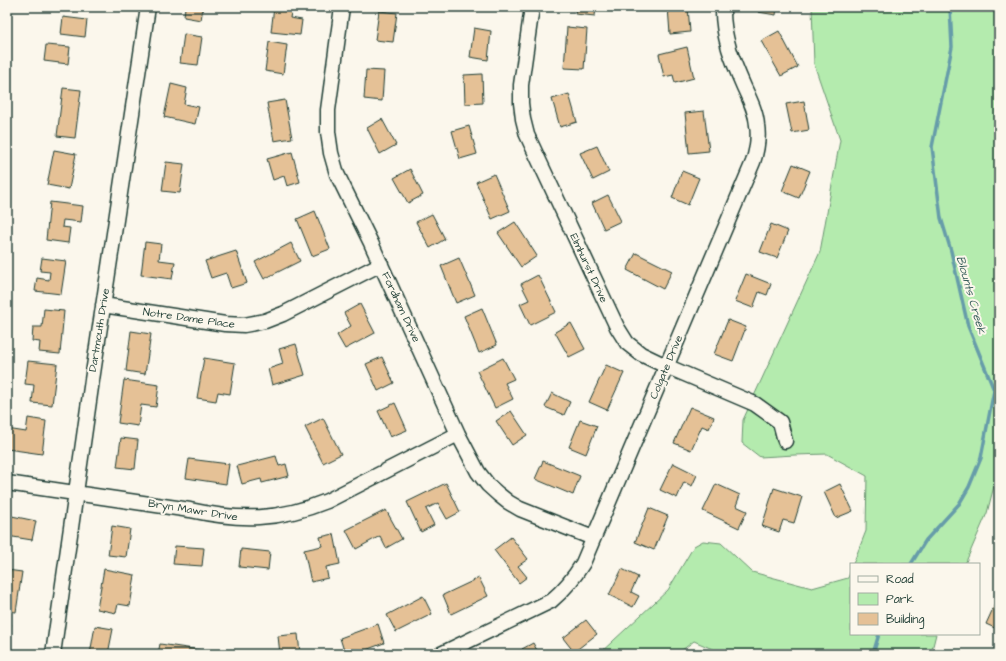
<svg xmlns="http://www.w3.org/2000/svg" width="1006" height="661" viewBox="0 0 1006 661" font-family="'Architects Daughter',sans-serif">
<rect width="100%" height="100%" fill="#fbf7ec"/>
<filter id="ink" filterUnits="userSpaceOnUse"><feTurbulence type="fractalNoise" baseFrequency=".025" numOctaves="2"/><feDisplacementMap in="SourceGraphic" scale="8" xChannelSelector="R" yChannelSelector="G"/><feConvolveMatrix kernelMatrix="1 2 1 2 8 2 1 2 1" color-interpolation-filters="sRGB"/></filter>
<g filter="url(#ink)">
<!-- green -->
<path fill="#b4ebae" stroke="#6a9471" d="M812,7h187v460l-12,46 -22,51h-112l13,-33 1,-55 -40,-22 -32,1 -35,2 -18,-14 1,-23 77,-168 20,-112 -26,-76z
M703,541l18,2 31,29 60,16 36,-10 3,-8v64h85l-5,20h-207l-30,-13 -17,13h-78l69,-64 26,-44z"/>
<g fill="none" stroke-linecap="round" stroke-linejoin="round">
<!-- stream -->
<path stroke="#669ca9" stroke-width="3.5" d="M911,564l15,-24 33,-36 10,-17 12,-29 13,-68 -26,-64 -17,-75 -10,-33 -9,-71 20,-100 -2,-40
M873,654l6,-20"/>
</g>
<!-- building -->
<path fill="#e5c196" stroke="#1f3d34" d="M185,7h18l-2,13 -17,-3z
M274,7h18l-2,11 12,2 -2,15 -29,-3z
M576,7h20l-1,9 -20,-2z
M668,7h20l2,25 -20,2z
M759,7h18l-1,8 -18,-3z
M379,11l18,2 -4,29 -18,-2z
M63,17l24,3 -2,17 -24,-3z
M567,27l20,2 -3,40 -20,-1z
M474,28l17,3 -3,29 -18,-3z
M779,31l19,36 -17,9 -20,-35z
M184,34l18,3 -4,28 -18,-2z
M269,42l18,3 -4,29 -18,-3z
M46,45l24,2 -2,17 -24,-3z
M687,47l7,31 -19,5 -2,-8 -9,2 -5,-23z
M366,70l18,1 -2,30 -18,-2z
M482,74l1,29 -18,1 -1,-29z
M171,84l16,4 -3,16 15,3 -4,17 -31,-7z
M63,88l18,2 -6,48 -18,-2z
M569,94l8,28 -17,5 -8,-28z
M285,100l7,38 -18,3 -7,-38z
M804,101l5,29 -17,3 -6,-29z
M704,111l5,40 -20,2 -4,-40z
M382,119l14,26 -16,9 -13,-26z
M469,126l8,28 -17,5 -8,-28z
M597,146l12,26 -16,8 -13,-27z
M54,150l22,4 -7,35 -22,-4z
M292,152l8,30 -13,4 -3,-10 -11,4 -6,-21z
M166,162l18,2 -4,29 -18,-2z
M793,164l17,7 -11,27 -17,-7z
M410,169l13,26 -15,8 -14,-25z
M682,171l17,7 -11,27 -16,-7z
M494,174l16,37 -18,8 -16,-37z
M608,195l13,26 -17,8 -12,-26z
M50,202l33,4 -2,16 -18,-2 -1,7 8,1 -2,15 -22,-3z
M315,211l15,38 -18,7 -15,-37z
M432,214l13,25 -15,9 -14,-26z
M515,222l22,34 -16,11 -23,-34z
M771,224l17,7 -11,27 -17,-6z
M145,242l16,2 -2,16 16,2 -3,17 -31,-4z
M291,243l9,18 -36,18 -9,-17z
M236,251l11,32 -16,5 -5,-15 -15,5 -6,-17z
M636,253l36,18 -9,18 -36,-19z
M42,258l24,3 -5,33 -26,-3 2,-13 12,2 1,-8 -10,-1z
M459,258l16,37 -19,8 -15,-37z
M746,274l25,10 -4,11 -8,-3 -6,16 -18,-7z
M538,275l18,37 -26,13 -10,-21 9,-4 -8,-16z
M360,304l15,29 -30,16 -8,-14 14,-9 -7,-13z
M482,308l15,37 -18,8 -15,-37z
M44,309l20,2 -4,43 -21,-2 1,-10 -8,-1 1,-14h9z
M728,320l18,7 -13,34 -19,-7z
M571,323l14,26 -16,8 -14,-25z
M131,331l20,3 -6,40 -19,-3z
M296,344l9,31 -33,10 -4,-16 15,-5 -4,-15z
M382,357l12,26 -16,8 -12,-27z
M204,358l31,5 -5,31 -12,-2 -2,9 -19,-3z
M503,358l11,21 -9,4 8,16 -18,9 -18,-37z
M28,361l29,3 -5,41 -20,-2 2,-18 -9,-1z
M606,365l18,8 -17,37 -18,-8z
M124,380l35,5 -3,22 -15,-2 -3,21 -20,-3z
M552,393l18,9 -6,13 -19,-8z
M395,403l12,27 -17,7 -12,-26z
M690,407l24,10 -5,12 -7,-3 -11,24 -17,-7z
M511,411l16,24 -15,10 -16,-24z
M28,418l18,3 -4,33 -35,-5v-20l19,3z
M323,418l18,36 -18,9 -18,-36z
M580,420l17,6 -11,28 -17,-7z
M121,438l17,2 -3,29 -18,-2z
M276,456l3,10 7,-2 3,12 -27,7 -1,-4 -19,5 -5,-18z
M189,459l40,5 -3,20 -40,-6z
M543,461l37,15 -7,19 -38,-16z
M673,463l24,12 -5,11 -8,-4 -7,16 -17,-8z
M446,483l14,29 -13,7 -9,-16 -12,6 8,16 -13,7 -14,-30z
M716,484l24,11 -4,11 11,5 -8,17 -36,-17z
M840,484l13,27 -17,7 -12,-26z
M774,488l28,9 -8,26 -11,-3 -4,12 -17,-6z
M649,508l19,8 -14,34 -19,-8z
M386,510l16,29 -16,9 -6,-12 -24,13 -10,-19z
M7,515l29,6 -4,19 -25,-4z
M112,526l18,3 -4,28 -18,-2z
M334,534l6,30 -14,3 2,11 -17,4 -7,-32 18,-4 -2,-9z
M511,537l17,22 -10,7 9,11 -8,6 -25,-33z
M175,546l29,2 -2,18 -29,-2z
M241,549l29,3 -2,18 -29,-3z
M104,569l31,6 -5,31 -12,-2 -2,9 -19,-4z
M622,569l16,8 -7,15 8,4 -6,11 -24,-12z
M7,570l15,2 -6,40 -9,-1z
M479,578l9,18 -37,18 -8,-19z
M423,596l9,18 -36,18 -9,-17z
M996,602l3,1v27l-13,-6z
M586,620l11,14 -23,18 -11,-14z
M7,624h4l-4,23z
M378,624l6,19 -29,11h-10l-5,-16z
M95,626l18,3 -5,25h-18z
M298,634l2,20h-20l-2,-18z
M533,643l6,11h-14l-3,-5z
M160,644l40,6 -1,4h-41z"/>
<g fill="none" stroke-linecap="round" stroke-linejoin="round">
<!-- minor casing -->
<g stroke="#1f3d34" stroke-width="17">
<path id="minor" d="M342,7l-14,103v22l3,21 6,21 34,69 87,191 20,38 10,13 10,9 10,8 12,7 73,29
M532,7l-11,78v18l2,16 4,16 8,17 82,175 10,16 14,11 25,12 89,38 25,18 5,19
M103,305l122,19 19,1 21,-4 18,-7 98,-50
M7,483l183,27c50,11 88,11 137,-9l131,-67
M53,654l39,-274 56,-373
M441,654l110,-53c13,-11 23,-23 32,-38l170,-401c4,-12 6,-24 4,-37 -1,-13 -7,-25 -13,-38 -11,-25 -22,-51 -21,-80"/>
</g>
<!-- minor -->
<use href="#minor" stroke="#fbf7ec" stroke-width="14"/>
</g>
</g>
<g text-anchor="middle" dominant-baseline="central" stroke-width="4" stroke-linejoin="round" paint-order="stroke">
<!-- street labels -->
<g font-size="11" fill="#1f3d34" stroke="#fbf7ec">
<text transform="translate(589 268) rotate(65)">Elmhurst Drive</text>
<text transform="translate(401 307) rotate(65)">Fordham Drive</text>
<text transform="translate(189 318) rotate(8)">Notre Dame Place</text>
<text transform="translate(99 330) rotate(-81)">Dartmouth Drive</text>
<text transform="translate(666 367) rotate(-67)">Colgate Drive</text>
<text transform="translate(193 510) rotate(9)">Bryn Mawr Drive</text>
</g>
<!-- water labels -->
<g font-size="12" font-style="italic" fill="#375d5b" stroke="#fbf7ec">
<text transform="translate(971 295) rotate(74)">Blounts Creek</text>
</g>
</g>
<!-- margin -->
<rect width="1006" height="661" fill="none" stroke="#fbf7ec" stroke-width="24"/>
<rect x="12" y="12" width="982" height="637" fill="none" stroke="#1f3d34" stroke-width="1.5" filter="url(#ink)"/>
<!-- legend -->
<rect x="850" y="563" width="130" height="72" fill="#fbf7ec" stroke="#a3ada2"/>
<rect x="858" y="576" width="20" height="6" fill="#fbf7ec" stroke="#a3ada2"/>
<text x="886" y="583" font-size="12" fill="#1f3d34">Road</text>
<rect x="858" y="593" width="20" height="12" fill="#b4ebae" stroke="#a3ada2"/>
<text x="886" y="603" font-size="12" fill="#1f3d34">Park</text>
<rect x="858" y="613" width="20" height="12" fill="#e5c196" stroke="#a3ada2"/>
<text x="886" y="623" font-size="12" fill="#1f3d34">Building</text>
</svg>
